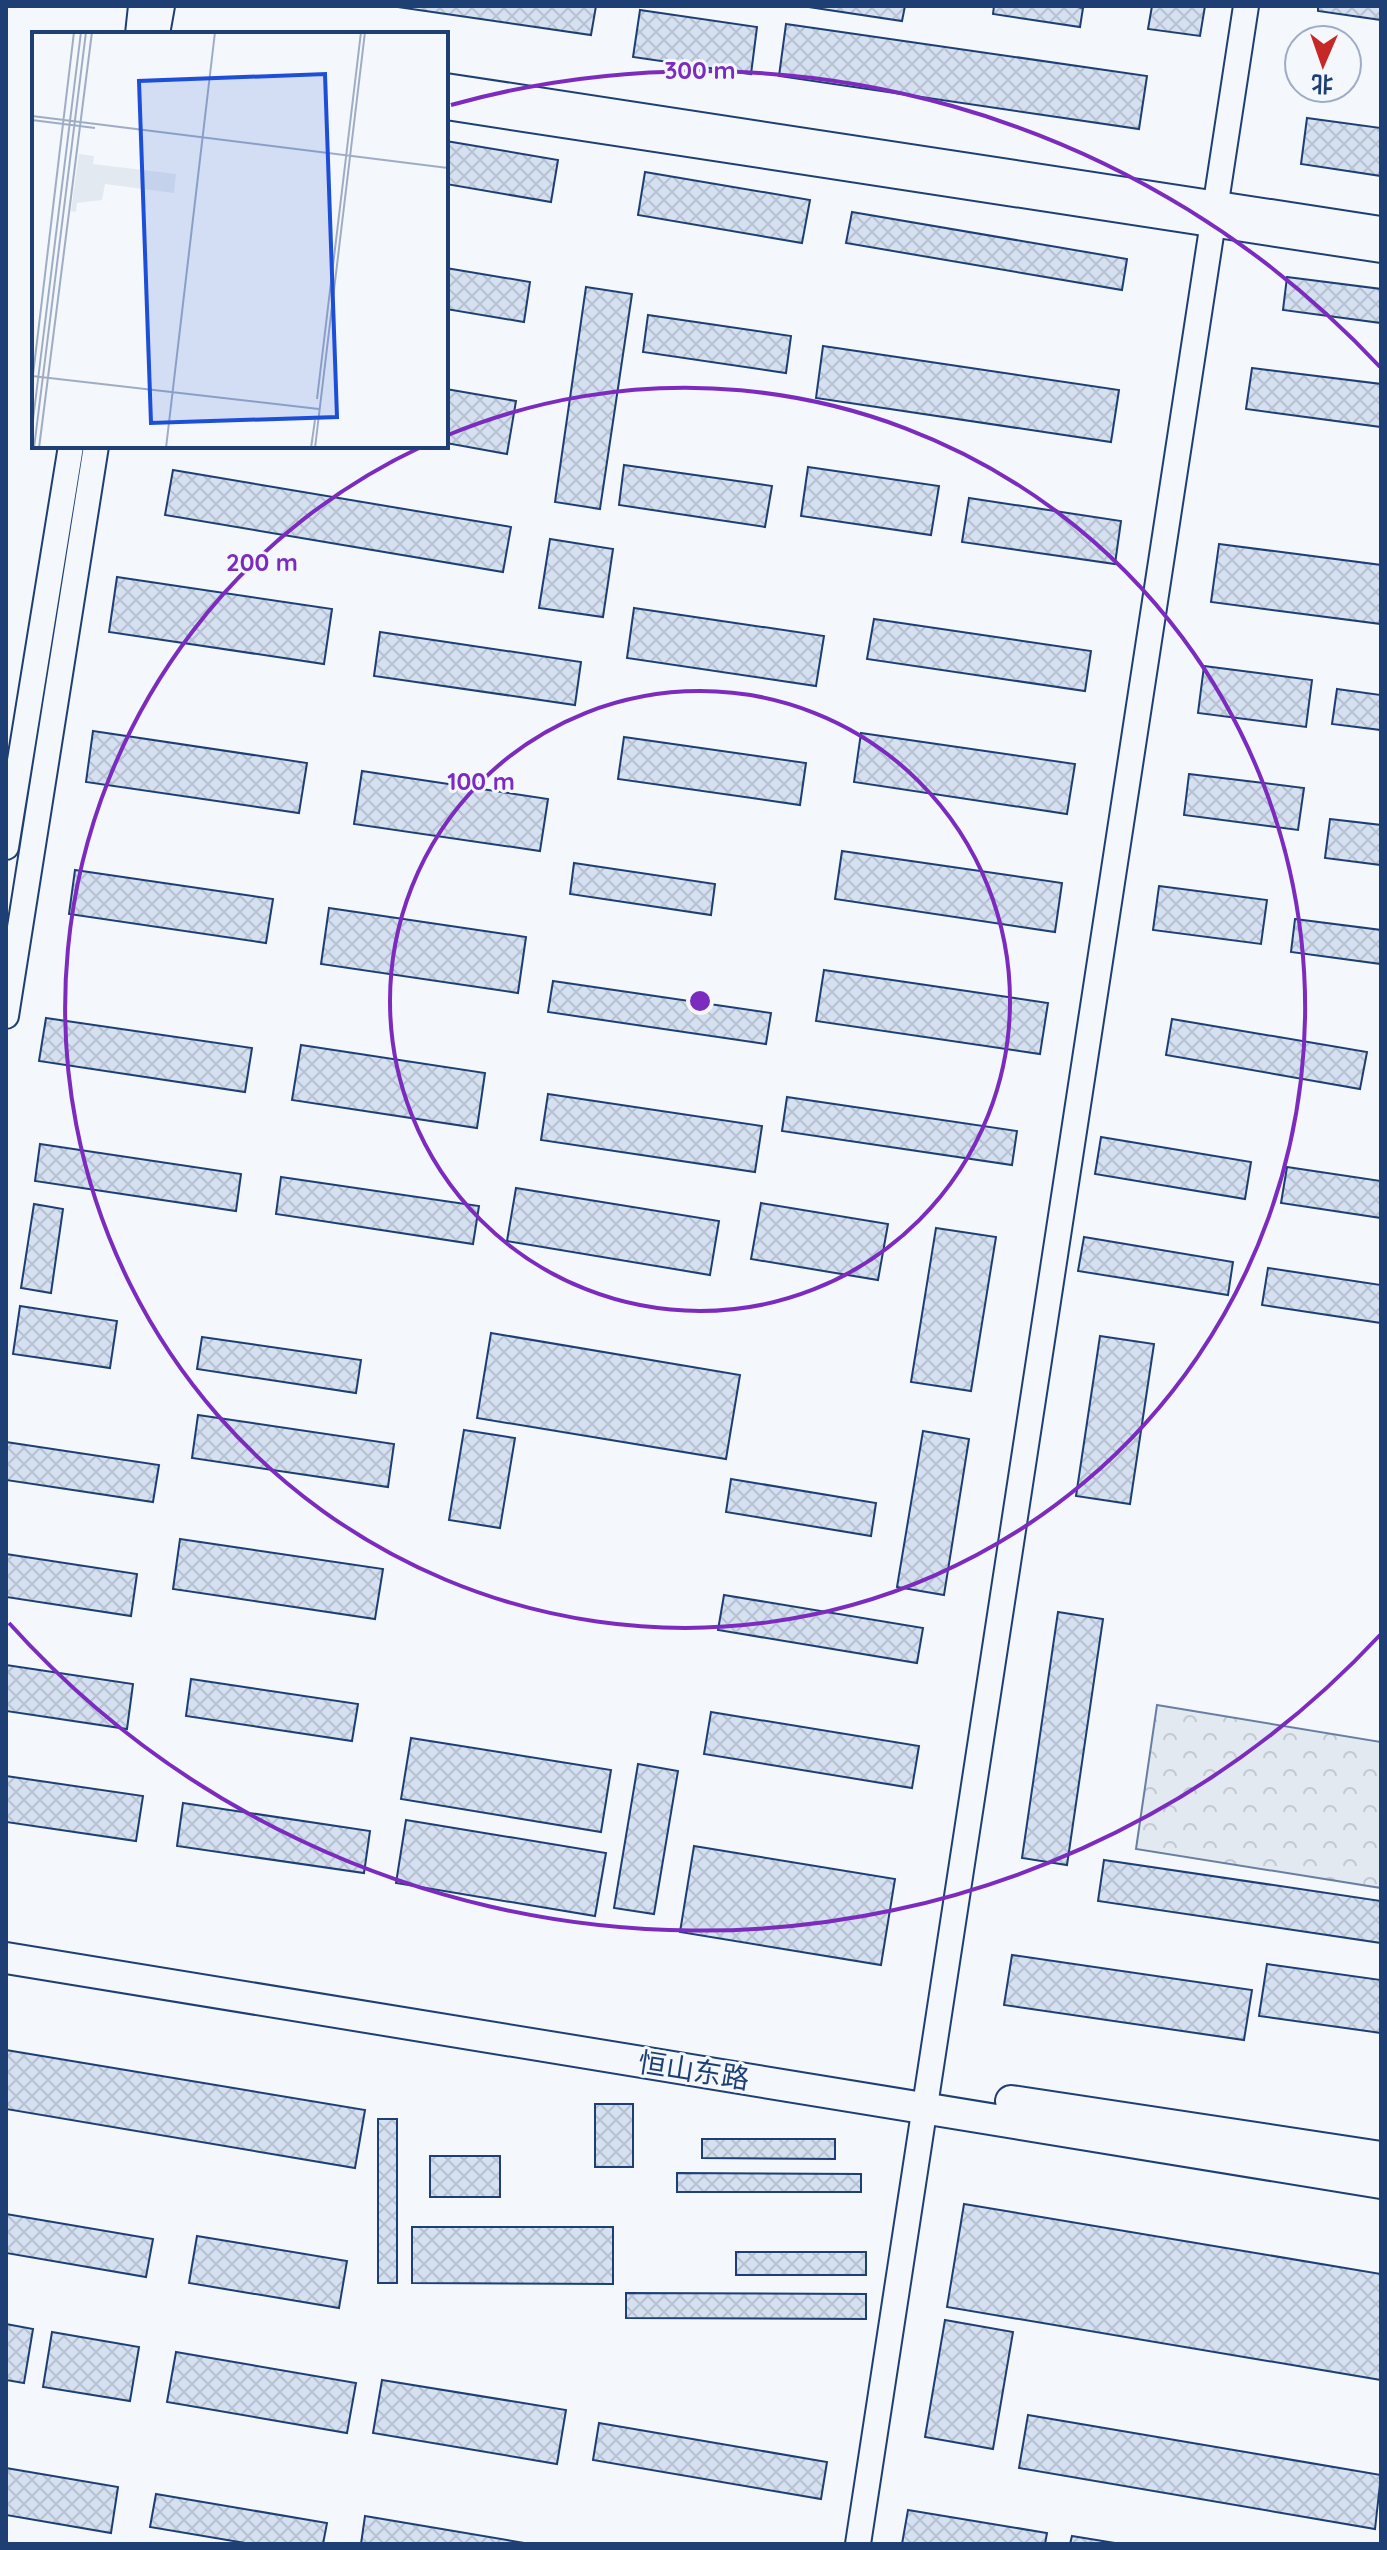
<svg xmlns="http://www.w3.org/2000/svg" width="1387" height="2550" viewBox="0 0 1387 2550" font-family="Quicksand,'Noto Sans SC',sans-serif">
<defs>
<pattern id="forest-crowns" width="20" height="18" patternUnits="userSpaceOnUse" patternTransform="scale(2)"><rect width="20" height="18" fill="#e3e9f0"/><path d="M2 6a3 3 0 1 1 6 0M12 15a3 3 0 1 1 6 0" fill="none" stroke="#c2c9d1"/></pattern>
<pattern id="building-cross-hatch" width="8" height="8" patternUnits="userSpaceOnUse" patternTransform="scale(2)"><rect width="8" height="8" fill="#d5e0f0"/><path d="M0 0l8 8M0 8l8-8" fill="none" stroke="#b6c1d1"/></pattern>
</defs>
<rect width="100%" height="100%" fill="#f4f7fb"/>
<!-- forest -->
<path fill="url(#forest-crowns)" stroke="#687fa3" stroke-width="2" d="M1157,1705l224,37v146l-245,-39z"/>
<!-- building -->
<path fill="url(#building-cross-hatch)" stroke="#1d3f73" stroke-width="2" d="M391,6h205l-5,29z
M802,6h103l-3,15z
M994,6h79l10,2 -3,19 -87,-13z
M1152,6h53l-5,30 -52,-7z
M1318,6h63v14l-63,-9z
M640,10l117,17 -6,47 -118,-17z
M786,24l361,52 -8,53 -360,-53z
M1307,118l74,10v48l-80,-12z
M446,141l112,19 -7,42 -105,-18z
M645,172l165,28 -8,43 -164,-28z
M852,212l275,47 -5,31 -276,-47z
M446,268l84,14 -6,40 -78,-13z
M1287,277l94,12v34l-98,-13z
M586,287l46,7 -32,215 -45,-7z
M648,315l143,21 -5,37 -143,-21z
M823,346l296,44 -8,52 -295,-44z
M1252,368l129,16v43l-135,-18z
M446,389l70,12 -9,53 -61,-11z
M624,465l148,21 -7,41 -146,-22z
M808,467l131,19 -8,49 -130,-19z
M173,470l338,57 -8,45 -338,-57z
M969,498l152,23 -6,43 -153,-22z
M550,539l63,10 -10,68 -64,-9z
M1219,544l162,21v59l-170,-22z
M117,577l215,32 -8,55 -215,-32z
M634,608l190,28 -8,50 -189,-28z
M874,619l217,32 -6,40 -218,-32z
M380,632l201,30 -6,43 -201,-29z
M1204,666l108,14 -6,47 -108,-14z
M1337,689l44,6v35l-49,-6z
M93,731l214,32 -8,50 -213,-31z
M861,733l214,31 -8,50 -213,-32z
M624,737l182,26 -6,42 -182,-26z
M362,771l186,28 -8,52 -186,-27z
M1189,774l115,14 -6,42 -114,-15z
M1330,819l51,6v40l-56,-7z
M842,851l220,32 -7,49 -220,-33z
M574,863l141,21 -4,31 -141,-21z
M75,870l198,29 -7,44 -197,-29z
M1159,886l108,14 -6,44 -108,-14z
M329,908l197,29 -8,56 -197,-29z
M1295,919l86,11v34l-90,-12z
M824,970l224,33 -8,51 -224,-33z
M553,981l218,32 -5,31 -218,-32z
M46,1018l206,30 -7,44 -206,-31z
M1172,1019l195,33 -7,37 -194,-34z
M301,1045l184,28 -8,55 -185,-28z
M548,1094l214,32 -7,46 -214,-32z
M787,1097l230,34 -5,34 -230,-34z
M1101,1137l150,25 -6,37 -150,-25z
M40,1144l201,30 -5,37 -201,-30z
M1287,1167l94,14v37l-100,-15z
M281,1177l198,29 -6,38 -197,-30z
M516,1188l203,33 -9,54 -203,-34z
M761,1203l127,21 -10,56 -127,-21z
M34,1204l29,5 -12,84 -30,-5z
M936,1228l60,9 -25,154 -60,-9z
M1084,1237l149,25 -5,33 -150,-24z
M1268,1268l113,17v38l-119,-18z
M20,1306l97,15 -7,47 -97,-14z
M491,1333l249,42 -14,84 -249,-41z
M1100,1336l54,8 -24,160 -54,-8z
M202,1337l159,23 -5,33 -159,-24z
M198,1415l196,29 -6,43 -196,-29z
M464,1430l51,8 -15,90 -51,-8z
M923,1431l46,8 -25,156 -47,-8z
M6,1442l153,23 -6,37 -147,-22z
M731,1479l145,24 -5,33 -145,-24z
M180,1539l203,30 -8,50 -202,-30z
M6,1554l131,20 -6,42 -125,-19z
M724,1595l199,33 -6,35 -199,-33z
M1058,1612l45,7 -36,246 -45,-7z
M6,1665l127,19 -6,45 -121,-18z
M191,1679l167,25 -6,37 -166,-25z
M711,1712l208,34 -7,42 -208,-34z
M411,1738l200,32 -10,62 -200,-33z
M638,1764l40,7 -24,143 -40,-6z
M6,1776l137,20 -7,45 -130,-19z
M183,1803l187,28 -6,42 -187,-27z
M406,1820l200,33 -11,63 -199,-33z
M694,1846l201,33 -14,86 -201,-33z
M1104,1860l277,41v42l-283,-42z
M1012,1955l240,35 -8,50 -240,-35z
M1267,1964l114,16v53l-122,-17z
M6,2050l359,60 -10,58 -349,-59z
M595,2104h38v63h-38z
M378,2119h19v164h-19z
M702,2139h133v20l-133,-1z
M430,2156h70v41h-70z
M677,2173l184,1v18h-184z
M964,2204l417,70v106l-434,-73z
M6,2214l147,25 -7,38 -140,-24z
M412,2227h201v57l-201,-1z
M197,2236l150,25 -8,47 -150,-25z
M736,2252h130v23h-130z
M626,2293l240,1v25l-240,-1z
M945,2320l68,12 -20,117 -68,-12z
M6,2324l27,5 -9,54 -18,-3z
M52,2332l87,15 -9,54 -87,-14z
M176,2352l180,31 -9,50 -180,-31z
M382,2380l184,30 -9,54 -184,-31z
M1028,2415l353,60 -6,54 -356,-61z
M599,2423l228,39 -6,37 -228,-39z
M6,2468l112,19 -7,46 -105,-18z
M156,2494l171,29 -4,21h-72l-101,-17z
M908,2510l139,23 -2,11h-143z
M365,2516l165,28h-169z
M1072,2536l49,8h-51z"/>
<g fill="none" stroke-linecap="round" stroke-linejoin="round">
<!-- tertiary casing -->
<g stroke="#1d3f73" stroke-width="28">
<path id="tertiary" d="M138,34l3,-28
M157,34l5,-28
M6,847l65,-401
M6,1016l90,-570
M858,2544l388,-2538"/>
</g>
<!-- secondary casing -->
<g stroke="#1d3f73" stroke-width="30">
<path id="secondary" d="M446,87l935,143
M446,106l935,143"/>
</g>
<!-- primary casing -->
<g stroke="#1d3f73" stroke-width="34">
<path id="primary" d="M6,1958l1375,225
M1011,2101l370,56"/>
</g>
<!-- tertiary -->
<use href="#tertiary" stroke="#f4f7fb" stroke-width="24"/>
<!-- secondary -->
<use href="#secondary" stroke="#f4f7fb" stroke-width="26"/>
<!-- primary -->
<use href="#primary" stroke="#f4f7fb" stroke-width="30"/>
</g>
<!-- distance rings -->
<g fill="none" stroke="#7b2cbf" stroke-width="4">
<circle cx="700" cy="1001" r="310"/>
<path d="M448 435A620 620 0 1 1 423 446"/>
<path d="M1380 1635A930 930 0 0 1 9 1623M451 105A930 930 0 0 1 1380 367"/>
</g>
<g text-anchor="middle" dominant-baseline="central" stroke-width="6" stroke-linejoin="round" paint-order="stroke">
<!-- street labels -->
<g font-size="28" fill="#1d3f73" stroke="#f4f7fb">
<text transform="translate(694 2070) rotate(9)">恒山东路</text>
</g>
</g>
<!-- overview -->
<g transform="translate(32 32)">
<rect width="416" height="416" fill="#f4f7fb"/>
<path d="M47,122l15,2 -1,8 83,10 -2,19 -69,-9 -3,16 -25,3 -1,9 -5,-1z" fill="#e3e9f0"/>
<path fill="none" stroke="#9eadc5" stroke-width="2" d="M0,84l416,52M0,88l63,8M1,343l41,-343M0,344l287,33M285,367l44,-367M0,396l49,-396M2,416l52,-416M7,416l53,-416M134,416l49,-416M279,416l4,-28M283,416l50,-416"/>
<path fill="#1d4ed8" fill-opacity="0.15" stroke="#1d4ed8" stroke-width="4" d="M293,42l12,343 -186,6 -12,-342z"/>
<rect width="416" height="416" fill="none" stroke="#1d3f73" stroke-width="4"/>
</g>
<circle cx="700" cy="1001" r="12" fill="#7b2cbf" stroke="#f4f7fb" stroke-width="4"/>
<g font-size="24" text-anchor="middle" font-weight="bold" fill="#7b2cbf" stroke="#f4f7fb" stroke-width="6" stroke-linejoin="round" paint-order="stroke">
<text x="700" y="79">300 m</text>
<text x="262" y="571">200 m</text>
<text x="481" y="790">100 m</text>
</g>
<!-- border -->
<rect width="1387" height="2550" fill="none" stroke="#1d3f73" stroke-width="16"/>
<!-- north arrow -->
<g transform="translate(1323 64) rotate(182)"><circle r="38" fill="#f4f7fb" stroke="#9eadc5" stroke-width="2"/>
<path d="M0-6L14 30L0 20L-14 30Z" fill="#c62828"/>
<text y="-12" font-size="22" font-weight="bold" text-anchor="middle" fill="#1d3f73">北</text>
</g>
</svg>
